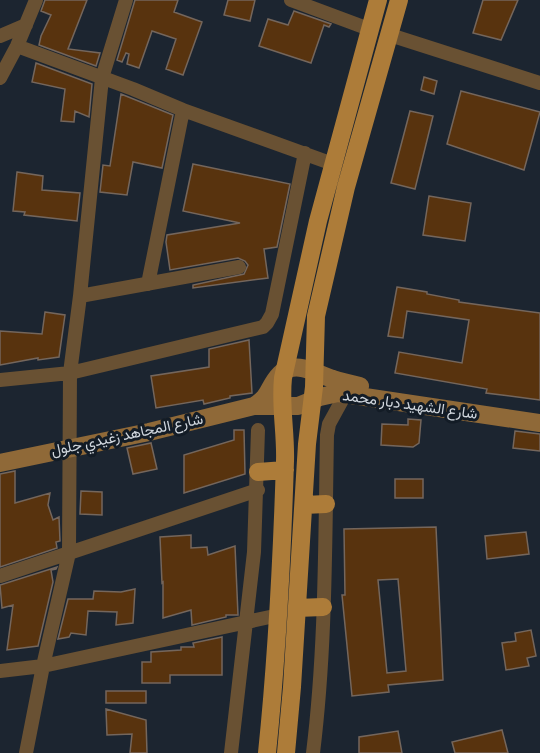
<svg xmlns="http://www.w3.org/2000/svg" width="540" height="753" viewBox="0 0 540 753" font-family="'Source Sans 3',Vazirmatn,sans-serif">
<rect width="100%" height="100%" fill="#1c2530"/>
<!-- building -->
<path fill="#58330e" stroke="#74665c" stroke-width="1.5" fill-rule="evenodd" d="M45,0h42l-19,49 32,4 -4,13 -57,-21 2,-9 10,-21 -10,-4z
M135,0h43l-4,12 28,10 -19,53 -17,-6 10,-30 -24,-8 -13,37 -12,-4 2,-10 -3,-1 -4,9 -5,-2z
M228,0h27l-5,21 -26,-6z
M483,0h35l-17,40 -28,-7z
M294,11l37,13 -2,3 -5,-2 -13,38 -52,-17 9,-27 20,6z
M36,63l56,21 -3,33 -14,-6 -1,11 -13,-1 4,-32 -33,-7z
M424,77l13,4 -3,13 -13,-4z
M461,91l79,21 -16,58 -77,-26z
M121,94l52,21 -11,53 -29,-6 -6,33 -27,-3 3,-27 7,1z
M410,111l23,5 -18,73 -24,-6z
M193,164l97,20 -13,63 -13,2 4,29 -75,10v-3l51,-11 4,-9 -3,-4 -7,-3 -68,12 -4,-28 1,-7 73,-12 -57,-12z
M17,172l26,4 -1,14 38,3 -3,28 -53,-6 1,-3 -12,-1z
M429,196l42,7 -6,38 -42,-6z
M397,287l30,5v2l32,6v2l81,11v87l-54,-7 1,-4 -92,-16 4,-21 63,11 7,-43 -62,-9 -4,27 -15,-2z
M45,312l20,3 -6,42 -21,3v-2l-38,7v-34l42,3z
M249,340l3,53 -22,3v2l-26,6 -1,-4 -47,8 -5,-32 58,-9v-18z
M408,419l13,1 -2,23 -6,4 -32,-2 1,-21 26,1z
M234,430h10l1,44 -61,19v-38l50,-15z
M515,431l25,3v17l-27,-3z
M151,443l6,26 -24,5 -6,-26z
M15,471v32l35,-10 -2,12 5,15 6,-3 1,24 -4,1 1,6 -57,19v-93z
M395,479h28v19h-28z
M81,491l21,1v23l-22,-1z
M436,527l7,153 -55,5 1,7 -37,4 -10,-101h3l-1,-66zM398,579l8,92 -19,2 -9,-93z
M526,532l3,22 -42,5 -2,-23z
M191,535v13l16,-1 1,8 27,-9 3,69h-12v2l-34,8 -1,-15 -28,8v-36l-1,1 -2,-46z
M57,567l-1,2 -5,1 2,12 -15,64 -31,4 6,-45 -11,3 -2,-23z
M135,589l-2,34 -17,2 1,-13 -29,-1 -2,24 -15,-2 -2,4 -11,2 10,-40h25l1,-8 27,1z
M531,630l5,26 -9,2 2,8 -23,4 -4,-27 14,-2 -1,-8z
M222,637v38h-52v8h-28v-21h9v-10l30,-2v-3h13l-1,-4z
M106,691h40v12h-40z
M106,709l40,11 1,33h-17l2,-19 -25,1z
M502,730l6,23h-53l-3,-11z
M398,731l4,22h-43v-16z"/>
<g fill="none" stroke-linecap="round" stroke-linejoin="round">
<!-- street -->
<path stroke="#695133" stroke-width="14" d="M291,0l78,29
M390,35l150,48
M0,36l26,-11
M17,46l116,43 50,21 150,54
M0,78l17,-32 19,-46
M148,284l35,-174
M80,296l159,-29
M0,380l70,-7 193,-46 4,-4 5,-9 33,-161
M0,576l258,-86
M0,671l43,-5 236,-51
M26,753l17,-87 26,-113 1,-180 10,-77 22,-218 24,-78
M231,753l23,-201 4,-122
M313,753c13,-105 12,-212 14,-318l2,-11 17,-31"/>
<!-- secondary -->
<path stroke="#8f6938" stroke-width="18" d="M254,406c17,-10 14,-20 26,-32 16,-15 36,0 53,5 9,3 18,5 27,7
M0,463l149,-31 105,-26h44l22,-9 18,-4 202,30"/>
<!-- primary -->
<path stroke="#ad7c39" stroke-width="18" d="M258,472l27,-2
M304,505l22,-1
M297,608l26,-1
M267,753c10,-97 15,-195 18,-292 1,-28 -5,-55 -2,-83l35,-157 60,-221
M286,753l6,-66 15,-243 7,-57 2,-71 30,-129 53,-187"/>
</g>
<g text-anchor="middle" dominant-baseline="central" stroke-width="6" stroke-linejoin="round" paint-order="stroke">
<!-- street labels -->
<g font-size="15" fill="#d0d6dd" stroke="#131c26">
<text transform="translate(410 405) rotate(8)">شارع الشهيد دبار محمد</text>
<text transform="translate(127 435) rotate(-12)">شارع المجاهد زغيدي جلول</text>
</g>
</g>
</svg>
